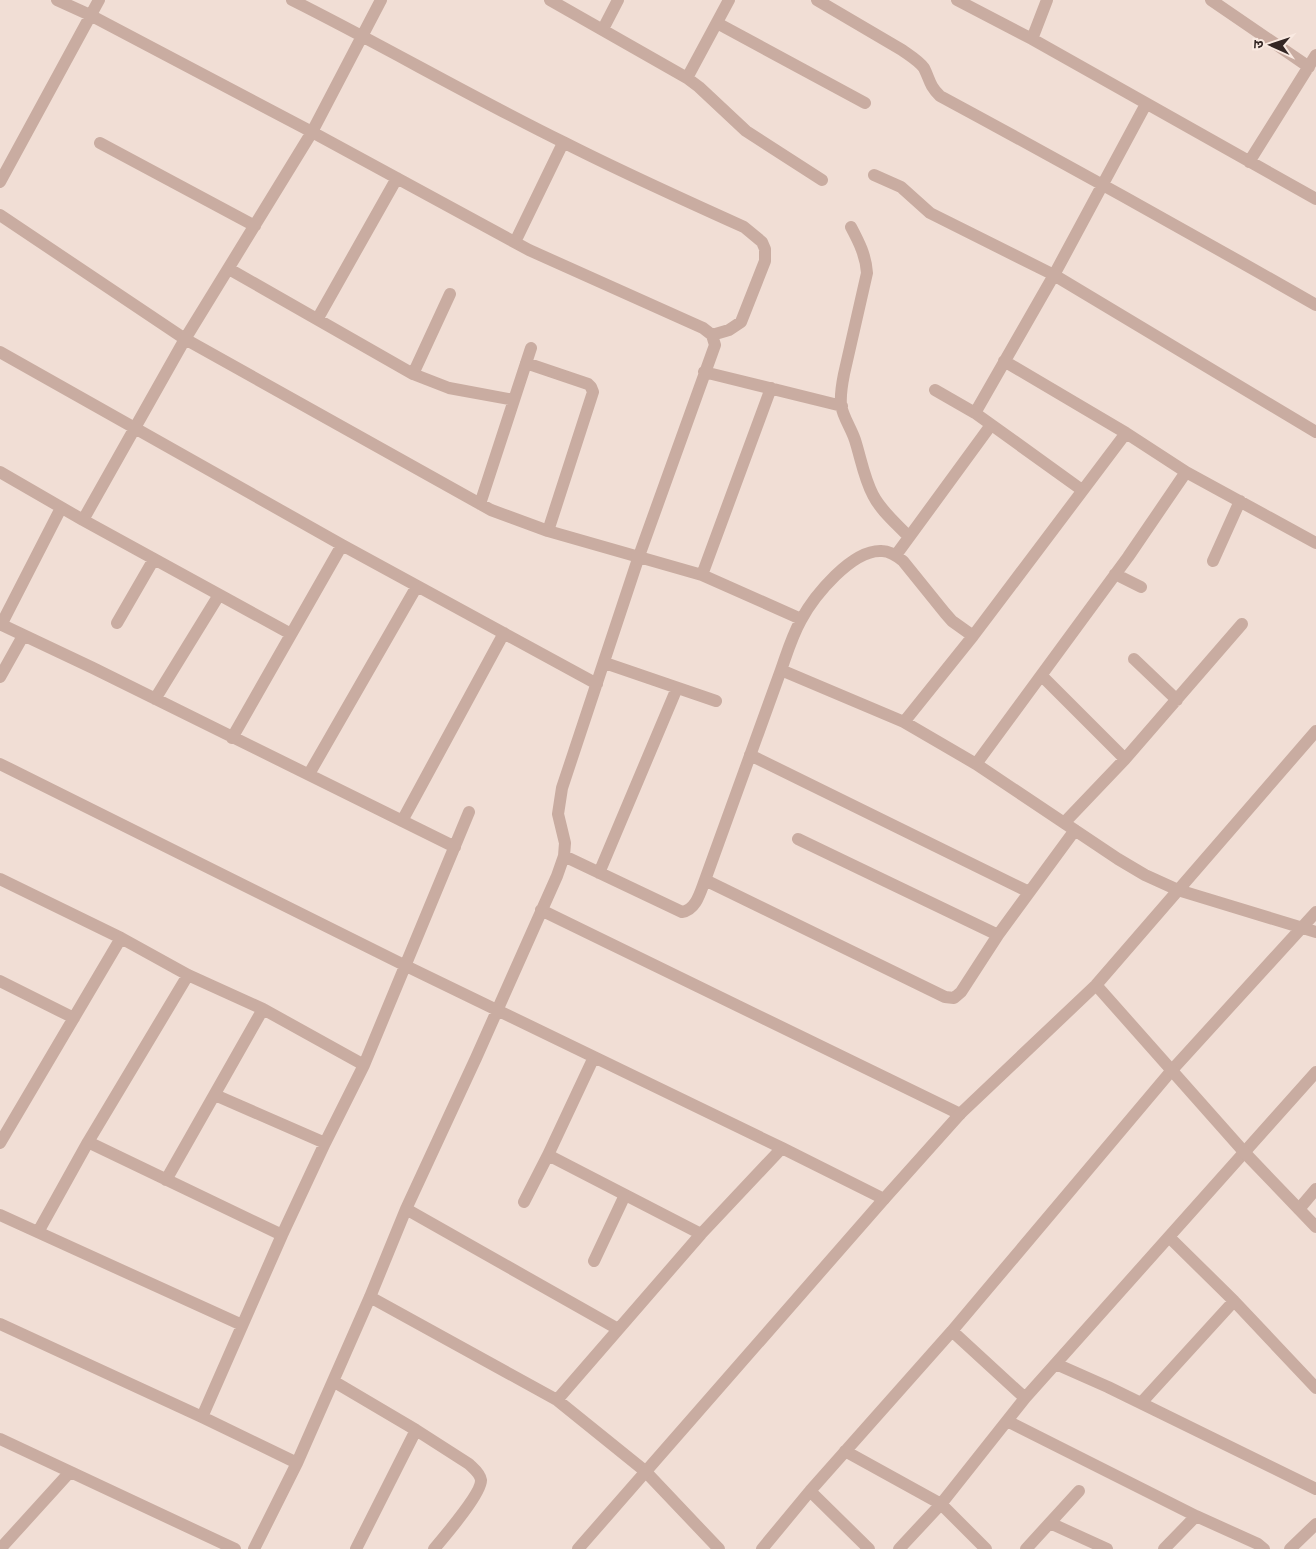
<svg xmlns="http://www.w3.org/2000/svg" width="1316" height="1549" viewBox="0 0 1316 1549" font-family="'Golos Text','Noto Sans Devanagari',sans-serif">
<rect width="100%" height="100%" fill="#f1ded5"/>
<g fill="none" stroke-linecap="round" stroke-linejoin="round">
<!-- minor -->
<path stroke="#c9aca1" stroke-width="12" d="M57,0l33,15 222,117 217,118 174,78 9,7 3,10 -76,211 -77,232 -4,26 7,29 -1,13 -7,20 -81,182 -70,151 -36,88 -73,166 -43,86
M292,0c92,46 181,98 273,143 59,30 119,57 179,84l18,15 3,7v12l-24,61 -12,8 -17,5
M550,0l137,78 12,9 47,44 76,49
M817,0l85,50c7,5 17,11 22,18 6,12 5,17 16,28 126,68 252,138 376,209
M957,0l75,39 15,-39
M1211,0l98,67
M717,23l148,80
M603,29l15,-29
M1032,39l284,160
M687,78l42,-78
M100,143l155,83
M1249,162l67,-107
M874,175l27,12 29,26 124,62 262,157
M0,182l99,-182
M0,215l185,124 306,171 57,21 154,44 99,44
M851,227c8,15 15,29 16,46l-23,101c-2,10 -4,20 -3,31 2,12 10,23 14,35 6,19 9,38 18,55 8,16 23,28 35,41
M515,242l48,-99
M229,269l184,105 36,14 65,12
M318,318l79,-140
M0,352l342,193 255,139
M1004,361l122,72 60,39 130,71
M526,363l62,21 3,3 2,5 -45,139
M704,372l138,34
M413,374l37,-80
M935,390l40,23 107,77
M975,413l79,-138 92,-171
M0,472l83,48 208,114
M480,504l51,-156
M83,520l102,-181 127,-207 69,-132
M896,555l95,-130
M1213,561l27,-60
M1115,574l26,13
M702,575l69,-187
M117,623l37,-64
M0,624l93,44 362,179
M1,625l60,-117
M1134,659l43,41
M605,663l111,38
M781,670c6,-17 11,-34 20,-50 13,-24 51,-71 81,-69 8,0 15,5 21,10l42,52 7,8 21,15
M1042,676l83,83
M0,677l23,-41
M155,699l64,-104
M904,722l69,-86 153,-203
M232,738l110,-193
M750,755l279,137
M0,764l404,201 378,183 102,51
M976,764l152,-207 58,-85
M309,774l108,-188
M402,821l102,-188
M1064,823l61,-64 117,-135
M798,839l200,96
M564,856l118,56c14,-2 18,-19 23,-32l76,-210 123,52 72,42 142,95 27,16 33,15 138,42
M599,873l78,-185
M0,879l121,59 67,37 75,34 101,56
M705,880l240,117 9,1 7,-6 37,-57 77,-105
M541,910l419,204
M0,981l74,37
M594,1057l-46,98 153,79
M215,1095l110,48
M88,1142l194,93
M0,1143l121,-205
M166,1180l97,-171
M524,1202l24,-47
M406,1209l212,120
M1299,1209l17,-20
M0,1215l242,110
M38,1232l50,-90 100,-167
M1169,1237l65,64 82,87
M594,1261l31,-66
M370,1297l187,103 88,71 74,78
M0,1324l202,93 95,46
M952,1331l73,67
M1056,1364l52,23 208,102
M333,1381l83,49 53,34c4,4 11,9 12,16 1,13 -37,57 -47,69
M557,1400l144,-166 81,-86
M1141,1403l93,-102
M202,1417l80,-182 43,-92 39,-78 105,-253
M1007,1421l189,95 62,28 6,5
M0,1439l235,110
M845,1451l96,53 45,45
M810,1491l59,58
M1050,1523l57,26
M0,1549l69,-76
M356,1549l60,-119
M762,1549l48,-58 142,-160 220,-261 144,-158
M899,1549l42,-45 84,-106 291,-326
M1026,1549l53,-58
M1164,1549l32,-33
M1290,1549l26,-25"/>
<!-- tertiary -->
<path stroke="#c9aca1" stroke-width="12" d="M1096,985l149,168 71,74
M578,1549l306,-350 76,-85 136,-129 220,-254"/>
</g>
<!-- north arrow -->
<g transform="translate(1271 45) rotate(273)" stroke="#f9e9e1" stroke-width="4" paint-order="stroke">
<path d="M0-4L9 19L0 12L-9 19Z" fill="#332624"/>
<text y="-8" font-size="14" font-weight="bold" text-anchor="middle" fill="#332624">उ</text>
</g>
</svg>
